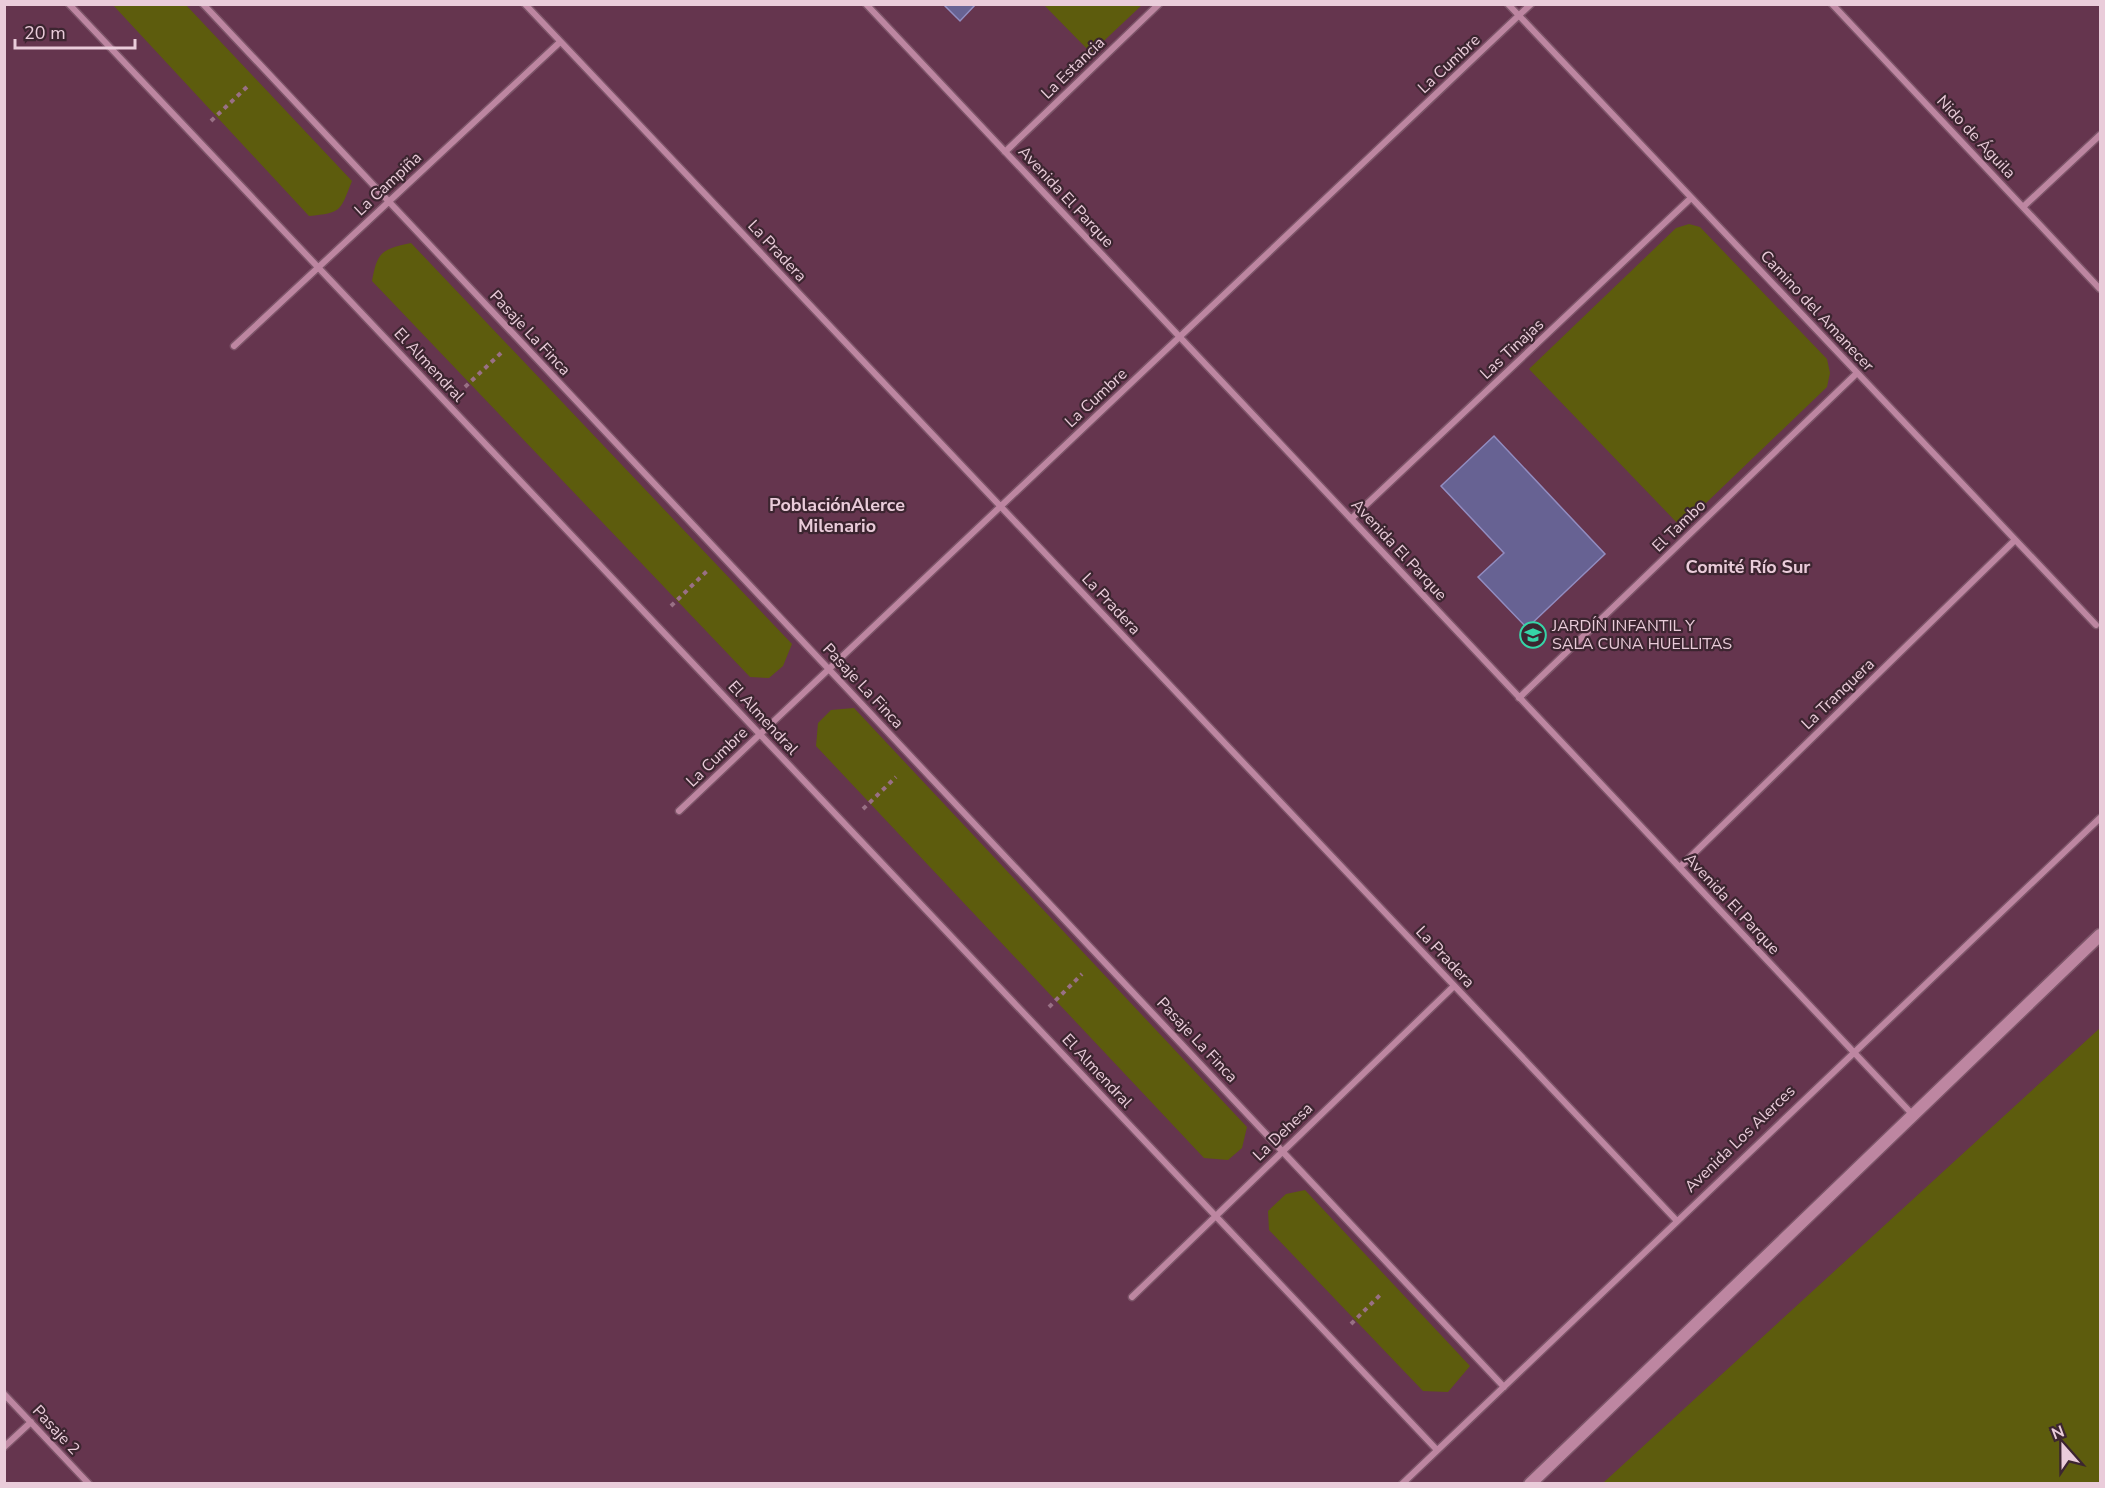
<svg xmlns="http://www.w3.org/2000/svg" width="2105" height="1488" viewBox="0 0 2105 1488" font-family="'Nunito Sans',sans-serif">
<rect width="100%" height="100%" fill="#65354e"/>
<!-- green -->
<path fill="#5d5c0d" d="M113,5h73l166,176c-12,30 -10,32 -43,35z
M1044,5h98l-51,48z
M1689,224l11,3 127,132 3,14 -3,14 -146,140 -152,-158 147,-141z
M411,243l381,401 -9,22 -14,12 -19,-1 -378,-396c5,-29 10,-32 39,-38z
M854,708l393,419 -5,21 -14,12 -24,-2 -388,-412 2,-23 13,-13z
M2100,1028v455h-497z
M1305,1190l165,176 -22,26 -25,-1 -154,-161 -1,-19 18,-17z"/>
<!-- building -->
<path fill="#676293" stroke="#928dc1" stroke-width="1.5" d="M943,4h33l-16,17z
M1494,436l111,118 -78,74 -49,-51 26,-24 -63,-67z"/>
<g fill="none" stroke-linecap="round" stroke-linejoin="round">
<!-- street casing -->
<g stroke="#7c5468" stroke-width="9">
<path id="street" d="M69,4l1368,1446
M203,4l1301,1383
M525,4l1152,1217
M866,4l1046,1110
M1508,4l588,621
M1832,4l268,285
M1005,152l154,-148
M2023,207l77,-72
M234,346l326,-304
M1351,519l340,-321
M1519,698l338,-325
M679,811l852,-807
M1680,867l335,-327
M1132,1297l322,-311
M4,1394l85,90
M4,1447l27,-25
M1402,1484l698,-666"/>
</g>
<!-- secondary casing -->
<g stroke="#7c5468" stroke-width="15">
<path id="secondary" d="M1530,1484l570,-549"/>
</g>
<!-- path -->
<path stroke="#997085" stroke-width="4" stroke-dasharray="4.5 4.5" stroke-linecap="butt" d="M211,121l38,-36
M465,387l36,-34
M671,606l36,-35
M863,809l33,-32
M1049,1007l33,-33
M1351,1324l31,-31"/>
<!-- street -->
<use href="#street" stroke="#bd86a1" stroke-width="6"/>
<!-- secondary -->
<use href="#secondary" stroke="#bd86a1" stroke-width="12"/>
</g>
<!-- icons -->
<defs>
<g id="school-ring" transform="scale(1.35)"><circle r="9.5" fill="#3c2530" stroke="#36d4a7" stroke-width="1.5"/><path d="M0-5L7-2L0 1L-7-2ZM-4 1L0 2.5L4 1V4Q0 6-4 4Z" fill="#36d4a7"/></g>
</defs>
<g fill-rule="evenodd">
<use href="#school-ring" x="1533" y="635"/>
</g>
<g text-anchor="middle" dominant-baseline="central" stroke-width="4.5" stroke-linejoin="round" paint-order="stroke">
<!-- street labels -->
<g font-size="16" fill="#eaccda" stroke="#3c2530">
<text transform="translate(1449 64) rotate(-43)">La Cumbre</text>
<text transform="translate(1073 68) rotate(-44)">La Estancia</text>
<text transform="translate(1976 137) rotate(47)">Nido de Águila</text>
<text transform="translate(388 184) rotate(-43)">La Campiña</text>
<text transform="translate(1066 197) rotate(47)">Avenida El Parque</text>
<text transform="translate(777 251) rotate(47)">La Pradera</text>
<text transform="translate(1817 311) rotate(47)">Camino del Amanecer</text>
<text transform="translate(530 333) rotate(47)">Pasaje La Finca</text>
<text transform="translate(1512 349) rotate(-43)">Las Tinajas</text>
<text transform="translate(429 365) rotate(47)">El Almendral</text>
<text transform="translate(1096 398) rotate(-43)">La Cumbre</text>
<text transform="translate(1679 526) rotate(-44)">El Tambo</text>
<text transform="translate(1399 550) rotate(47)">Avenida El Parque</text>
<text transform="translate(1111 604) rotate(47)">La Pradera</text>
<text transform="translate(863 686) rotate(47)">Pasaje La Finca</text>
<text transform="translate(1838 694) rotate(-44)">La Tranquera</text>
<text transform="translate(763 718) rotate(47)">El Almendral</text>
<text transform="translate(717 757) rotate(-44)">La Cumbre</text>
<text transform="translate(1732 904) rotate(47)">Avenida El Parque</text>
<text transform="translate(1445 957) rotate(47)">La Pradera</text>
<text transform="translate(1197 1040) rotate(47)">Pasaje La Finca</text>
<text transform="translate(1097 1071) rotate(47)">El Almendral</text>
<text transform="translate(1283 1132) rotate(-44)">La Dehesa</text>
<text transform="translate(1740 1139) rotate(-44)">Avenida Los Alerces</text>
<text transform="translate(56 1430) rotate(47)">Pasaje 2</text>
</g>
<!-- poi labels -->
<g font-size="16" fill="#eaccda" stroke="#3c2530" text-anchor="start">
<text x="1552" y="626">JARDÍN INFANTIL Y<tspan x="1552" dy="18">SALA CUNA HUELLITAS</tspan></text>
</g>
<!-- neighbourhood labels -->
<g font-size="18" font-weight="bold" fill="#eaccda" stroke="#3c2530">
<text x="837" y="505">PoblaciónAlerce<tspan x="837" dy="21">Milenario</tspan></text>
<text x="1748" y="567">Comité Río Sur</text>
</g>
</g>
<!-- border -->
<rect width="2105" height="1488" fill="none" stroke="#eaccda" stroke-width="12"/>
<!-- north arrow -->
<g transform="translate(2063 1446) rotate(339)" stroke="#3c2530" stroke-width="4.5" paint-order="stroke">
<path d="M0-4.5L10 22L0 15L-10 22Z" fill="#eaccda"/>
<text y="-9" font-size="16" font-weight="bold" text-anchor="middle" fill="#eaccda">N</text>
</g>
<!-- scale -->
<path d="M15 39v9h120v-9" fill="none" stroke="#eaccda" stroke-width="3"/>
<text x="24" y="39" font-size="18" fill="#eaccda" stroke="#3c2530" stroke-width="4.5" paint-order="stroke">20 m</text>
</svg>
